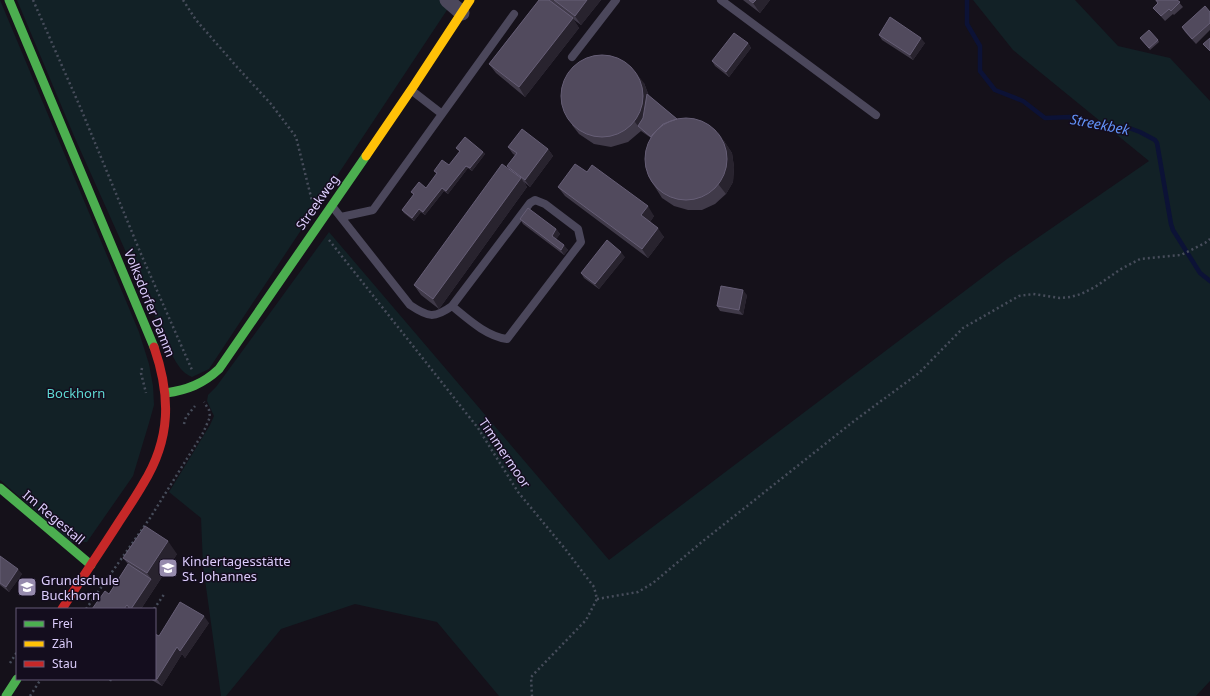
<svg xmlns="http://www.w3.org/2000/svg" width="1210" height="696" viewBox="0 0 1210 696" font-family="'Noto Sans',sans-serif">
<rect width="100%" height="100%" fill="#15111a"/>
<!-- green -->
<path fill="#122126" d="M0,0l139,332 10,32 4,22 1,19 -5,18 -16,53 -46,66h-16l-71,-62z
M17,0h423l9,7 -240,362 -17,8c-10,-4 -15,-13 -20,-22l-98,-219z
M973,0h102l43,46 52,12 40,43v580l-14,15h-697l-62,-74 -82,-18 -74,25 -55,67h-5l-18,-131 -2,-47 -32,-26 41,-67 4,-9 -7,-15 1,-6 8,-8 113,-155 280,328 398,-301 142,-98 -136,-111z"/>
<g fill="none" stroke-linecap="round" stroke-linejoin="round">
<!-- stream -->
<path stroke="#0c1236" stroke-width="4.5" d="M967,0v24l13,22v25l15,19 28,11 22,17 25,-1 15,7 21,4h23l11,4 15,8 2,3 14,81 2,6 27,43 10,8"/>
<!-- path -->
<path stroke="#474d5b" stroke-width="2.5" stroke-dasharray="2 3" stroke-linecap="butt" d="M33,0l48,109 60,145 51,116
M183,0l13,20 41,47 34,37 25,33 16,64
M329,240l149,188 40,64 48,58 28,37 3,12 -11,21 -55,57 1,19
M142,368l-1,5 5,20
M184,424l2,-7 9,-11
M597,599l41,-7 15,-9 50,-42 151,-120 65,-48 44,-45 56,-32 14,-2 27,4 10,-1 11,-3 14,-7 26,-18 19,-10 41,-4 24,-12 5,-4
M86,609l64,-91 53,-85 7,-16 -1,-7 -5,-8
M154,609l11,-16
M10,663l7,-11
M110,681l1,-2
M30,696l11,-17"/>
<!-- lane -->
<path stroke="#4b475b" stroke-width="8" d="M721,0l155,115
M572,57l44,-57
M411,90l31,24
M332,206l78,99c18,12 24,14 42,1l78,-103 5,-3 10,4 33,25 3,13 -74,97c-21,-3 -39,-20 -55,-33
M341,217l32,-7 141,-196"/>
<!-- street -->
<path stroke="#4b475b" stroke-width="15" d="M447,0l15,13"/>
<!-- fast -->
<path stroke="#4caf50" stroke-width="9" d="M9,0l145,347
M166,393c21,-3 37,-9 53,-24l147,-213
M0,488l91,77
M6,696l11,-17"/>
<!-- slow -->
<path stroke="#ffc107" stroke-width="9" d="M366,156l47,-69 57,-87"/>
<!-- jam -->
<path stroke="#c62828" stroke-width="9" d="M62,609c18,-28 37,-56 55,-84 9,-14 18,-27 26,-41 28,-45 28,-88 11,-137"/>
</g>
<!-- wall -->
<path fill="#403a49" d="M539,0h62l-20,25 -8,-6 6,9 -54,69 -29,-24 -7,-9z
M743,0h27l-10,13z
M1155,0h22l6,7 -9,8 -1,-1 -8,7 -8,-9 -4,-4 5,-5z
M1210,12v18l-14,14 -11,-12 -3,-5z
M879,35l46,8 -12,17 -31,-20z
M1140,38l18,2 1,2 -9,8z
M748,43l3,5 -22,29 -14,-11 -3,-5z
M644,83l5,13 28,23 47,22 8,12 2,14 -1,15 -7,12 -11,10 -13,6h-14l-14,-4 -12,-8 -14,-22 3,-38 -10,-7 -13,11 -17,5 -17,-3 -15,-10 -7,-9z
M508,147l40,2 5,7 -23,31 -6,-5 3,5 -88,122 -18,-14 -7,-10 96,-115 -3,-4 8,-11 -2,-1z
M456,148l27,4 2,2 -13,17 -4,-3 -20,26 -4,-3 -19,24 -4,-3 -7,9 -10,-8 -2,-3 12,-15 -3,-3 15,-4 11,-14 -3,-3 15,-6 11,-13z
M587,172l67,44 -4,6 14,15 -16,21 -83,-62 -7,-9z
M520,219l36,10 4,5 -4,5 12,11 -4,5 -41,-31z
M625,257l-26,32 -15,-11 -3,-5z
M747,295l-4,20 -23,-4 -3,-5z
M177,554l-36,55h-49l17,-15 19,-30 -5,-6z
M0,556l22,18 -13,18 -9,-7z
M209,623l-24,35 -3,-4 -20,32 -12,-7h5v-45l4,2z"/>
<!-- shaded-wall -->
<path fill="#28232e" d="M587,0h14l-20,25 -6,-9z
M756,0h14l-10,13 -7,-10z
M573,18l6,10 -54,69 -6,-10z
M921,38l4,5 -12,17 -3,-5z
M748,43l3,5 -22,29 -3,-5z
M637,74l7,9 6,16 -3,23 -9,4 -3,-4z
M718,132l14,21 2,14 -1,15 -7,12 -7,-9z
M548,149l5,7 -23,31 -5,-7z
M483,152l2,2 -13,17 -2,-3z
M466,166l2,2 -20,26 -2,-3z
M521,178l6,9 -88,122 -6,-10z
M442,188l2,3 -19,24 -2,-3z
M648,206l6,10 -6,9 -7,-10z
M419,209l2,3 -7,9 -2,-3z
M658,228l6,9 -16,21 -6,-9z
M556,229l4,5 -5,7 -3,-5z
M564,245l4,5 -4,5 -3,-5z
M621,252l4,5 -26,32 -4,-5z
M743,290l4,5 -4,20 -4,-5z
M168,541l9,13 -21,32 -9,-13z
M18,569l4,5 -13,18 -3,-5z
M151,579l5,7 -15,23h-10z
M127,605l2,4h-5z
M204,616l5,7 -24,35 -5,-7z
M177,647l5,7 -20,32 -5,-7z"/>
<!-- building -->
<path fill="#514a5d" stroke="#665e76" d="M539,0h10l24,18 -54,69 -30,-23z
M554,0h33l-12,16z
M749,0h7l-3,3z
M1156,0h21l3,2 -9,9 -2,-2 -8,7 -8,-8 5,-5z
M1205,6l5,6v11l-18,16 -10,-12z
M890,17l31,21 -11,17 -31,-20z
M1149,30l9,10 -9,8 -9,-10z
M734,33l14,10 -22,29 -14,-11z
M1210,38v13l-7,-7z
M561 96a41 41 0 1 1 82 0a41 41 0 1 1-82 0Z
M647,94l30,25 -14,5 -11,11 -1,2 -13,-11 5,-8z
M645 159a41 41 0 1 1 82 0a41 41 0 1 1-82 0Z
M522,129l26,20 -23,31 -18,-14 10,-13 -9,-6z
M465,137l18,15 -13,16 -4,-2 -20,25 -4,-3 -19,24 -4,-3 -7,9 -10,-8 12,-16 -3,-2 8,-10 7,6 11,-15 -3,-2 8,-11 7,5 11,-14 -4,-3z
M502,164l19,14 -88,121 -19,-14z
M575,164l12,8 5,-7 56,41 -7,9 17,13 -16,21 -84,-62z
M528,208l28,21 -4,7 12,9 -3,5 -41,-31z
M607,240l14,12 -26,32 -14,-11z
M721,286l22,4 -4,20 -22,-4z
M145,526l23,15 -21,32 -24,-15z
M0,556l18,13 -12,18 -6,-4z
M128,564l23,15 -20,30h-1l-3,-4 -3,4h-32l13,-18 4,3z
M180,602l24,14 -24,35 -3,-4 -20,32 -2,-1v-44l4,2z"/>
<!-- icons -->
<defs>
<g id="school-square" transform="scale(1)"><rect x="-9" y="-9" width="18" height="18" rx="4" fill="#968bad" stroke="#140d1e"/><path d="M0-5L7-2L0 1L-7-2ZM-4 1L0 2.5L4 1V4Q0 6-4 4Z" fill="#fff"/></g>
</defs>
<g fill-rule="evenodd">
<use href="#school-square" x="168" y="568"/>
<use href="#school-square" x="27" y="587"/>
</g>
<g text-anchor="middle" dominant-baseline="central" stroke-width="3" stroke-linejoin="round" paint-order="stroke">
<!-- street labels -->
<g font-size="13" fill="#dccdfc" stroke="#140d1e">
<text transform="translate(317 202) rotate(-55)">Streekweg</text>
<text transform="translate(150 303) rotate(68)">Volksdorfer Damm</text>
<text transform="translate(505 453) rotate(56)">Timmermoor</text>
<text transform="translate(54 517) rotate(40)">Im Regestall</text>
</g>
<!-- park labels -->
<g font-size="13" fill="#5ed8d3" stroke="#140d1e">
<text x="76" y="393">Bockhorn</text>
</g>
<!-- poi labels -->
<g font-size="13" fill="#dccdfc" stroke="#140d1e" text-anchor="start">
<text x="182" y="561">Kindertagesstätte<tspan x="182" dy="15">St. Johannes</tspan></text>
<text x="41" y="580">Grundschule<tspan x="41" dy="15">Buckhorn</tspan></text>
</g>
<!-- water labels -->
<g font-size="14" font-style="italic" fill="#6192f7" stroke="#140d1e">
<text transform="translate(1100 124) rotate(11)">Streekbek</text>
</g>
</g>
<!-- legend -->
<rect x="16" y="608" width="140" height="72" fill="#140d1e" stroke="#645a77"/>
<rect x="24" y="621" width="20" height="6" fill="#4caf50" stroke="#645a77"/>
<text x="52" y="628" font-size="12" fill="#dccdfc">Frei</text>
<rect x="24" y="641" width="20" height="6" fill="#ffc107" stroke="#645a77"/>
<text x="52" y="648" font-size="12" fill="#dccdfc">Zäh</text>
<rect x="24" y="661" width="20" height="6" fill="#c62828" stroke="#645a77"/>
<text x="52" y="668" font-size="12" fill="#dccdfc">Stau</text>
</svg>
